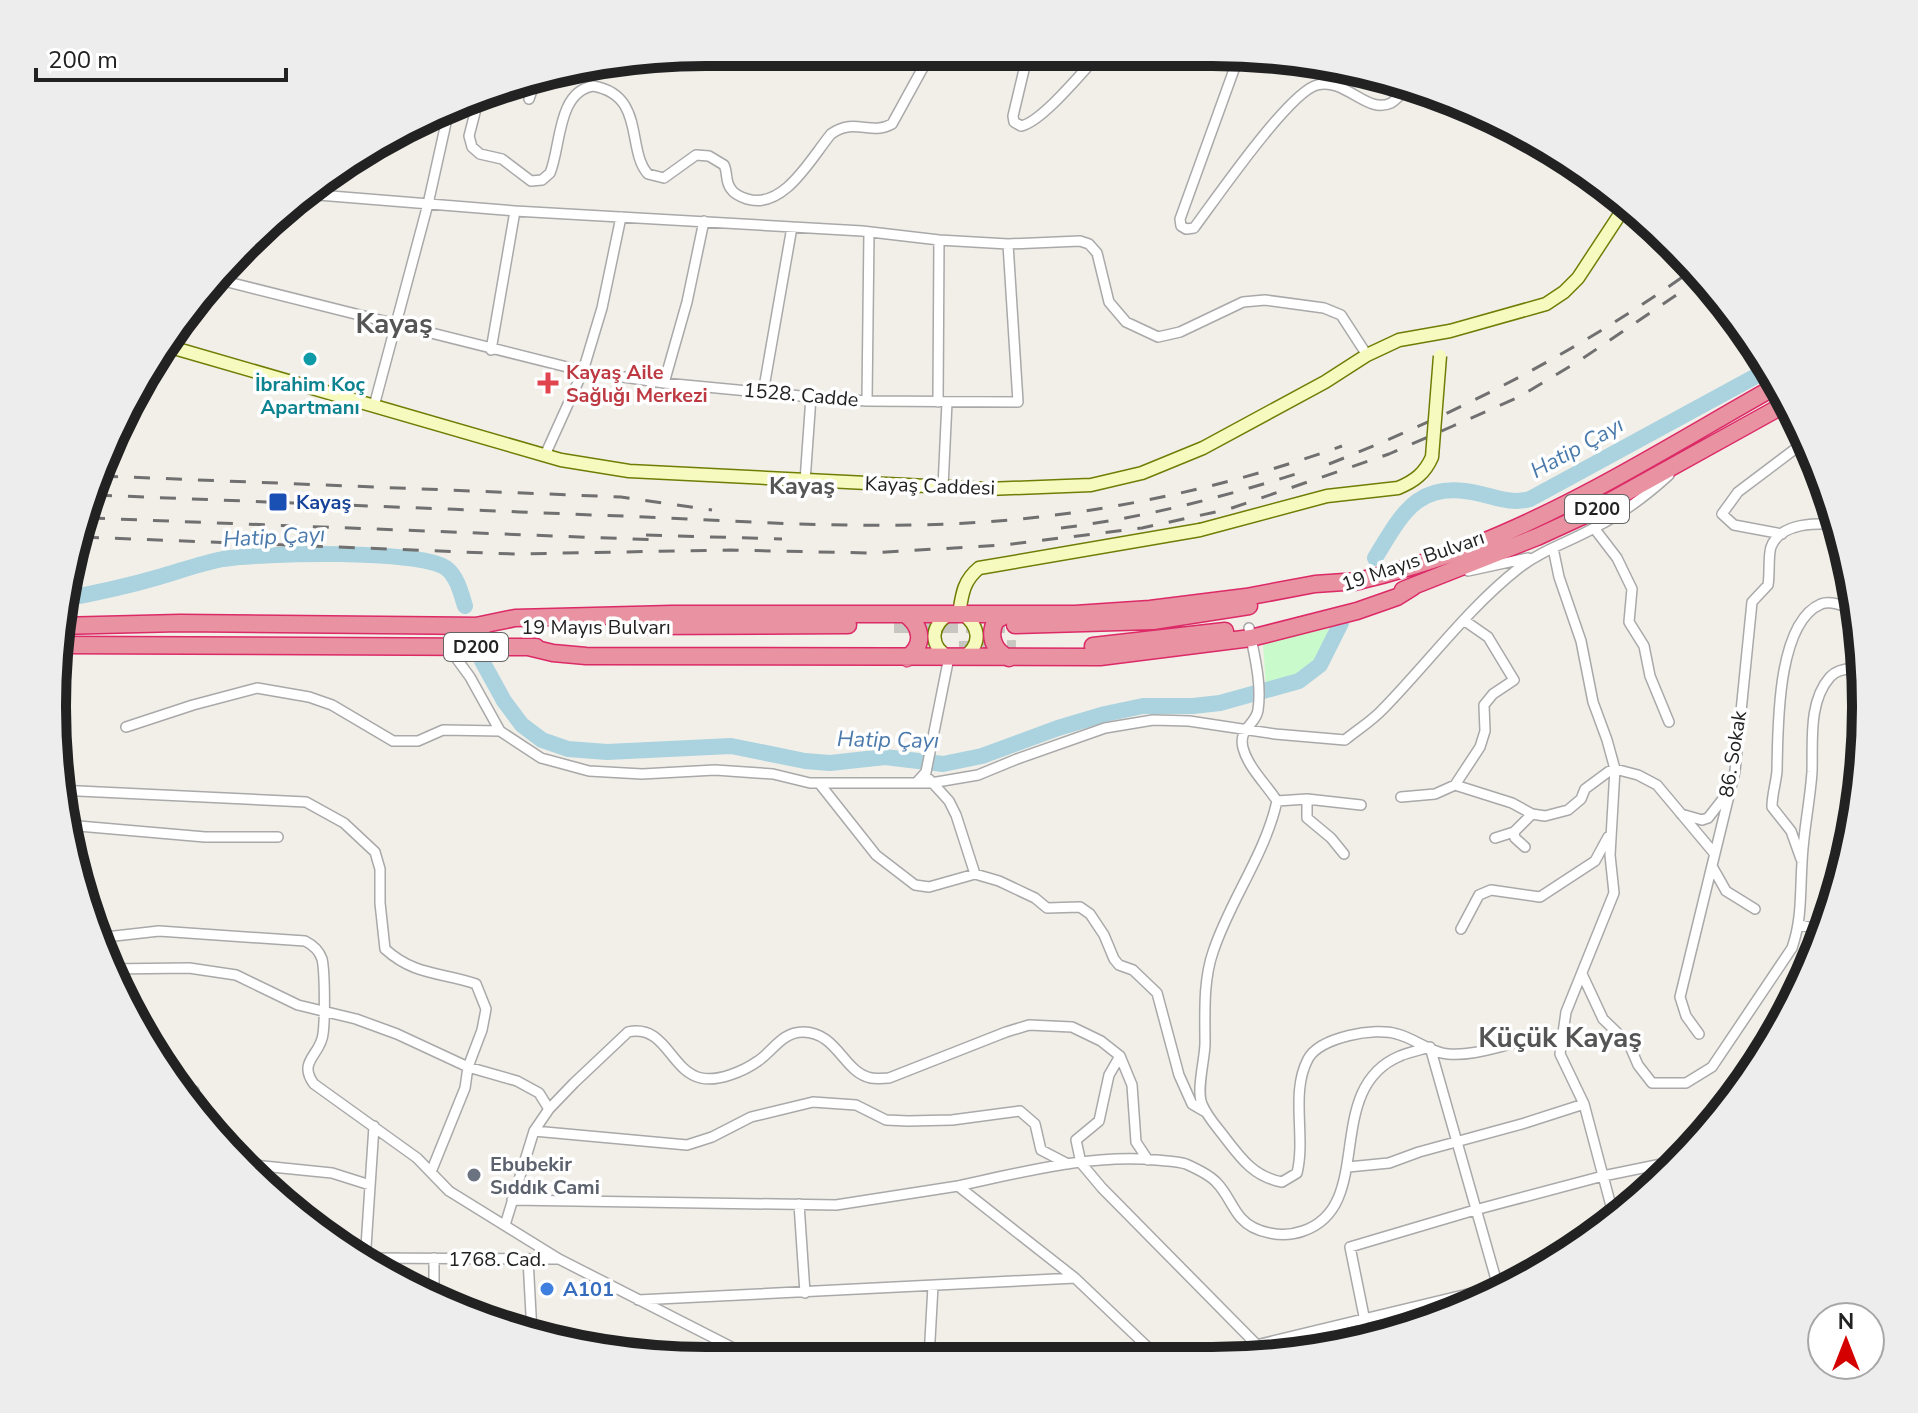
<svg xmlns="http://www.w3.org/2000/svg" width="1918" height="1413" viewBox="0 0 1918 1413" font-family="'Nunito Sans',sans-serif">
<rect width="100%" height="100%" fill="#f2efe9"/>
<!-- park -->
<path fill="#c8facc" d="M1329,628c-16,44 -18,45 -63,59l-3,-44z"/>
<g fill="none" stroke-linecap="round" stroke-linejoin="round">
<!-- river -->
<path stroke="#aad3df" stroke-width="16" d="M1375,558c28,-46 44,-80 106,-64 17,4 32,10 49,5l239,-130
M64,599c32,-6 64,-13 95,-22 21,-6 43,-14 64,-18 37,-6 197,-10 223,9 11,8 15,25 19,38
M482,661l22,40 18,24 20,15 26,9 39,3 124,-6 74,15 25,2 55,-6 58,7 39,-8 76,-28 47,-14 38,-8h50l27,-3 79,-22 21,-16 21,-42"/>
<!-- highway-tunnel -->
<path stroke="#c8c6c1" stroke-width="16" stroke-dasharray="16 8" stroke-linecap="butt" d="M894,625h111
M959,649l57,-1"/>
<!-- street casing -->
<g stroke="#a9a9a9" stroke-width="12">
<path id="street" d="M703,52l4,8c10,4 17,-1 24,-8
M1028,53l-15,63 1,6 7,4c21,-4 63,-56 79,-73
M1240,53l-60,166 1,7 5,3 8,-1c21,-28 95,-136 123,-143 28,-8 50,30 74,18 6,-4 12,-11 18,-16
M529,99l9,-25
M478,101l-9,35 3,11 8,7 22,5 29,22 11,-1 8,-7c11,-26 7,-81 43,-87 53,9 33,64 55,88l16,4 32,-23 13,1 15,9c4,8 1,17 7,24 3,5 10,8 16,10 37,11 64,-41 84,-65 24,-17 39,2 61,-10l39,-71
M306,194l209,17 347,20 77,9 69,4 72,-3 9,3 8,9 12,49 17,20 32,15 22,-5 63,-30 22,-2 59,8 17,7 26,40
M212,278l371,93 81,12 147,14 56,4 151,1 -10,-158
M491,350l24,-139
M664,383l23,-81 17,-81
M763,393l29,-166
M867,401l2,-169
M938,402l1,-162
M374,406l54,-202 20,-90
M545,455l38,-84 19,-63 19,-91
M805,481l6,-84
M943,487l4,-85
M1594,528l23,30 15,31 -3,33 15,24 6,30 19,46
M1782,534l-48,-9 -12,-11 16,-22 61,-46 10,-2
M1553,548l6,29 22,64 12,61 14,38 8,29 -5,86 4,38 -48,119 -6,42 24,50 31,117
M1468,571l60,-13
M1249,628c5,26 13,55 9,82 -2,15 -20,18 -15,38 5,19 23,36 34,53 -12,54 -47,99 -64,151 -10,29 -8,62 -8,91 0,16 -9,47 -3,61 5,13 16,24 24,35 16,21 29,38 56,43l15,-9c9,-37 -7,-80 11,-114 12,-22 67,-32 89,-25 17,4 34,19 51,20 25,2 48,-7 72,-12 14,-3 28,-3 42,-5
M448,647l22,30 30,54 41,27 48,13 53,3 73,-4 58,4 37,9h121l47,-8 39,-16 88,-31 48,-8 36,1 86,13 70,6c12,-10 27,-19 38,-31 45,-46 85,-101 136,-141 23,-18 50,-26 75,-40 28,-14 52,-32 75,-53
M126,727l67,-22 64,-17 52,9 23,8 61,36h25l25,-11 57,1
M929,779l20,22 7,14 19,59
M819,783l57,72 39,30 14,2 46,-13 24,7 36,17 12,10 33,-1 10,7 14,21 10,24 5,6 14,5 24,23 22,82 13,29 12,7
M916,783l10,-11 23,-115
M1455,785l57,18 20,11 13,2 23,-6 13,-11 4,-10 23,-17 7,-3 23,6 19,10 57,68
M58,790l248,12 38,21 31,29 5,17v34l5,46c30,27 56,23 91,35l10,25 -4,21 -14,37 -3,21 -34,84
M1401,797l34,-3 20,-9 25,-38 5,-16 -1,-26 9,-11 21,-14 -26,-43 -23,-16
M1307,799v19l24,20 13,16
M1277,801l30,-2 54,6
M1681,814l21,6 6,-2 18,-23
M67,825l138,12h73
M1514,832l1,6 10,9
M1495,838l19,-6 18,-18
M1801,859l-10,-28 -19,-24c0,-13 4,-24 5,-36 1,-40 -1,-148 44,-167 11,-4 25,3 35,7
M1713,868l13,23 29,18
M1800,925l25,6
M1461,929l18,-34 12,-5 49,7 55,-36 13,-24
M97,938l62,-7 146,10c8,4 14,9 17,18 3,13 3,61 1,75 -2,21 -26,27 -9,50l103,74 32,33 110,68
M108,969l81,-1 47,7 62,30 58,14 41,15 71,33 49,14 22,12 10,16
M1582,974l21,45 26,25 9,21 14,18h34l26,-16 80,-119c10,-29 8,-54 10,-85 1,-30 8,-61 10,-91 1,-30 -4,-70 18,-95 9,-9 23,-9 34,-7
M1699,1034l-13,-18 -6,-19 55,-226 17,-169 16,-17c2,-11 0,-30 3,-38 9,-25 47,-24 68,-23
M1120,1056l-11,19 -10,46 -23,19 5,23 21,25 155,157
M180,1092l9,-3 5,2 1,22
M534,1131l153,14 25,-8 39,-20 62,-15 43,3 30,15 22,1 44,-1 68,-9 15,13 6,26 27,14
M243,1164l89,9 38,12
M1348,1167l41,-4 30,-11 106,-29 59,-19
M958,1186c65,-14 132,-32 198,-26 10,1 22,1 30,4 9,4 25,12 31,19 10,10 15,25 24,35 14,16 43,20 62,13 74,-25 18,-142 97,-175 9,-4 20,-6 30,-9l69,243
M512,1200l324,5 122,-19 117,92 82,78
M799,1204l6,89
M505,1225l29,-94 15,-22 25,-26 54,-51c38,-8 42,39 73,46 17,4 43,-7 57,-17 15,-10 24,-29 45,-29 34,0 41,41 68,46 6,1 13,0 18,0l117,-46 23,-7 43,2 29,14 19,15 12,29 4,57 12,18
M359,1258l200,1 196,100
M528,1259l4,74
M365,1262l9,-136
M434,1298v-40
M638,1300l437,-22
M1368,1336l-18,-89 125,-37 128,-34 78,-16
M1211,1356l298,-72
M929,1358l4,-72"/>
</g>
<!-- secondary casing -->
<g stroke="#707d05" stroke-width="15">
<path id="secondary" d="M167,346l394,114 68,11 358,18 104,-4 51,-12 61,-25 122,-66 42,-27 32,-15 51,-9 96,-27 18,-12 14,-14 46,-70
M959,614c3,-19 4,-33 20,-46l221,-38
M963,614c17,13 19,30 1,43
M949,657c-21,-11 -18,-33 1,-43"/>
</g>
<!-- highway casing -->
<g stroke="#dc2a67" stroke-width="19">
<path id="highway" d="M1350,583c43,-10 86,-23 128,-39 105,-42 202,-104 300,-159
M1403,590l134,-53 50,-23 202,-112
M905,614c17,12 20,31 2,44
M1008,614l-12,6c-8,15 -3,31 13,38
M1015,625l138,-4 96,-15
M58,626l122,-3 304,3
M476,626l39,-8 157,-4h403l75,-5 96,-12 69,-13 44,-3
M639,626l209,-1
M58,645l478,2
M1093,646l132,-15
M528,647l25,6 33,3 514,1 151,-19 106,-27 40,-14 16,-10"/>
</g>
<!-- street -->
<use href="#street" stroke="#fff" stroke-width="9"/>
<!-- secondary -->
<use href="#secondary" stroke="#f7fabf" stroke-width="12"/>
<!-- highway -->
<use href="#highway" stroke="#e892a2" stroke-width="16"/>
<!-- rail -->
<path stroke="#707070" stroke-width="3" stroke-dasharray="16 16" stroke-linecap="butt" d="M1329,464c131,-52 247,-111 362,-193
M102,476l519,21 91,13
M96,495c166,7 332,13 498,20 117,4 236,14 353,9 133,-5 270,-33 395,-78
M89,518l570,22
M1061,528c82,-10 163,-31 241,-56
M646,535l136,4
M83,537l431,17 216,-4 139,3 135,-8 138,-17 87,-19 160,-55 64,-28 66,-29 60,-36 121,-82"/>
<!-- secondary-bridge casing -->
<g stroke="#707d05" stroke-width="15" stroke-linecap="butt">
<path id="secondary-bridge" d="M1200,530l127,-34 71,-8c17,-7 27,-15 34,-31l8,-101"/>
</g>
<!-- secondary-bridge -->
<use href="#secondary-bridge" stroke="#f7fabf" stroke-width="12"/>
</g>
<!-- markers -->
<circle fill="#0f9aa8" stroke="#fff" stroke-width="3" cx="310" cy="359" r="8"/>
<path fill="#e0444e" stroke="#fff" stroke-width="3" d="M544 371h8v8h8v8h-8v8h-8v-8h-8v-8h8z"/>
<rect fill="#1a4fb4" stroke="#fff" stroke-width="3" x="268" y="492" width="20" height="20" rx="4"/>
<circle fill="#6b7280" stroke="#fff" stroke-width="3" cx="474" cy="1175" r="8"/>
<circle fill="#3f7fe0" stroke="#fff" stroke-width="3" cx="547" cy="1289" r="8"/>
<g text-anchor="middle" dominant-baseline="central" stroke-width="7" stroke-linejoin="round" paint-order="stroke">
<!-- shield labels -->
<g fill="#fff" stroke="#646464" stroke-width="2">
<rect x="1565" y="495" width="64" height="28" rx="6"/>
<rect x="444" y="633" width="64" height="28" rx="6"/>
</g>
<g font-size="18" font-weight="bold" fill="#222">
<text x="1597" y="509">D200</text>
<text x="476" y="647">D200</text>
</g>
<!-- health labels -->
<g font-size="20" font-weight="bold" fill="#be3a42" stroke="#fff" text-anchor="start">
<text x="566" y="372">Kayaş Aile<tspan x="566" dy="23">Sağlığı Merkezi</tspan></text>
</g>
<!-- culture labels -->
<g font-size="20" font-weight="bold" fill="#0d838f" stroke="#fff">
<text x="310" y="384">İbrahim Koç<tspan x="310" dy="23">Apartmanı</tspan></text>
</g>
<!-- street labels -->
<g font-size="20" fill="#222" stroke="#fff">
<text transform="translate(801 395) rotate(5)">1528. Cadde</text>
<text transform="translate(930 486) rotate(2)">Kayaş Caddesi</text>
<text transform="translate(1413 561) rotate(-19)">19 Mayıs Bulvarı</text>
<text x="596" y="627">19 Mayıs Bulvarı</text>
<text transform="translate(1733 754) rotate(-81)">86. Sokak</text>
<text x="497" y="1259">1768. Cad.</text>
</g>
<!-- transit labels -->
<g font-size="20" font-weight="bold" fill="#164399" stroke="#fff" text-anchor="start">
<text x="296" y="502">Kayaş</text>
</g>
<!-- worship labels -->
<g font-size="20" font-weight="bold" fill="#5b616d" stroke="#fff" text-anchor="start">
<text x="490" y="1164">Ebubekir<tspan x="490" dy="23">Sıddık Cami</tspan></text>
</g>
<!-- shop labels -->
<g font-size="20" font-weight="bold" fill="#366cbe" stroke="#fff" text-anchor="start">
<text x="563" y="1289">A101</text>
</g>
<!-- water labels -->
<g font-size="22" font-style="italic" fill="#4a7aab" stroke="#fff">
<text transform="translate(1577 448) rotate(-29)">Hatip Çayı</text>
<text transform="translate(274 537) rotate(-3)">Hatip Çayı</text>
<text transform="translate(888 740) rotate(1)">Hatip Çayı</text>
</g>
<!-- quarter labels -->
<g font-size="24" font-weight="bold" fill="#555" stroke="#fff">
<text x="802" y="486">Kayaş</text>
</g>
<!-- district labels -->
<g font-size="28" font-weight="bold" fill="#555" stroke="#fff">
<text x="394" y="324">Kayaş</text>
<text x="1560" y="1038">Küçük Kayaş</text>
</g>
</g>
<!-- crop -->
<path d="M0 0H1918V1413H0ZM706 66H1212A640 640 0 0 1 1852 706V707A640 640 0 0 1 1212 1347H706A640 640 0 0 1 66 707V706A640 640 0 0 1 706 66Z" fill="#ededed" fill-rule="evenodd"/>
<path fill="none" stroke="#222" stroke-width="10" d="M706 66H1212A640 640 0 0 1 1852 706V707A640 640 0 0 1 1212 1347H706A640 640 0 0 1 66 707V706A640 640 0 0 1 706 66Z"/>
<!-- north arrow -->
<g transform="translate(1846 1341)"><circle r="38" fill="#ffffff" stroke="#a7a7a7" stroke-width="2"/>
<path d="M0-6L14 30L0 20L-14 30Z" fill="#d40000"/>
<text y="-12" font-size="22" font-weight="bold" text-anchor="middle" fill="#222222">N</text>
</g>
<!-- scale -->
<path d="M36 68v12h250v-12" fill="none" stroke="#222222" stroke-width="4"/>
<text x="48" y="68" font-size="24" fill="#222222" stroke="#ffffff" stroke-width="6" paint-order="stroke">200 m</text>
</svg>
